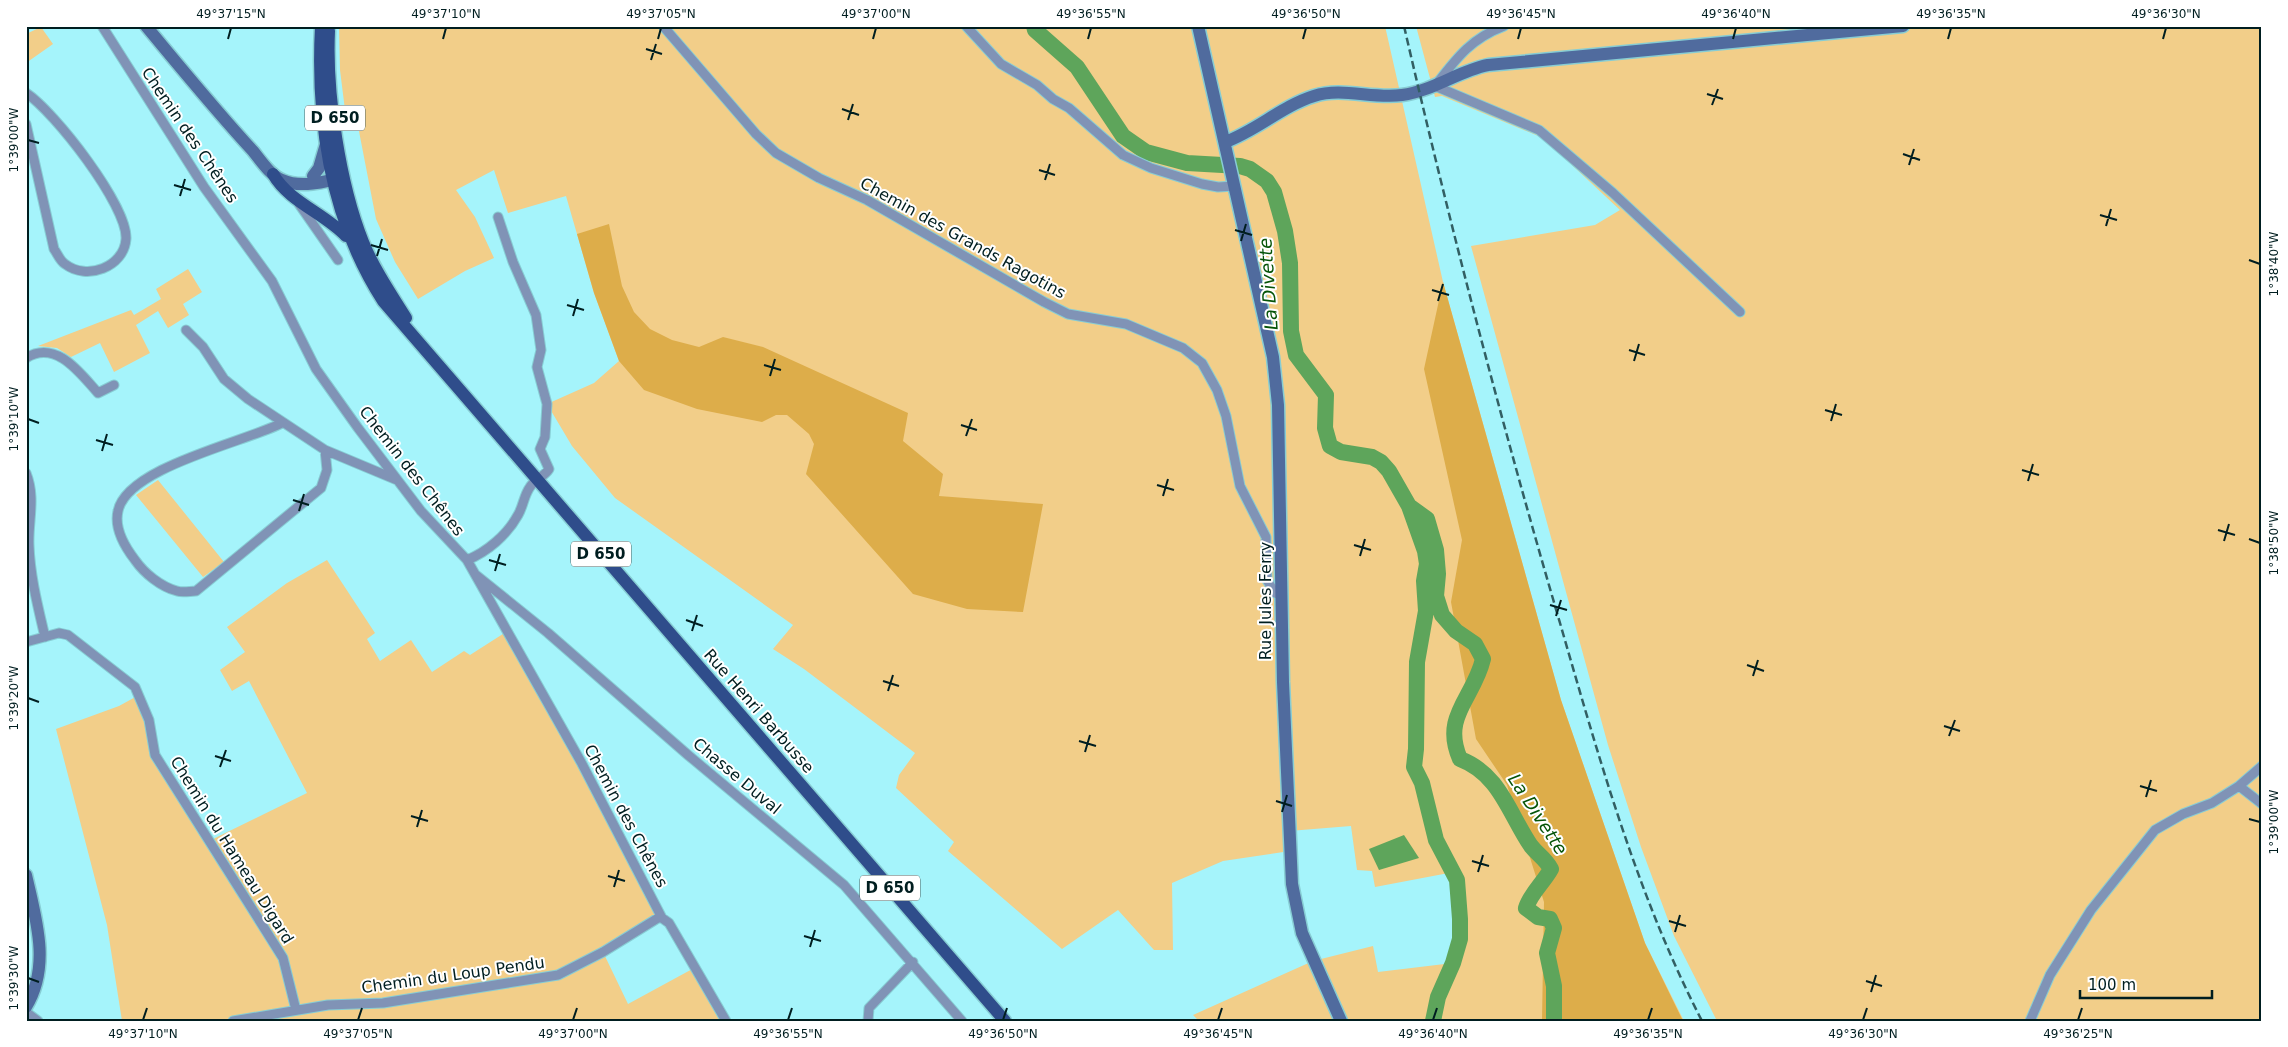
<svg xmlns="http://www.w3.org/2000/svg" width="2288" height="1047" viewBox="0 0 2288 1047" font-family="'DejaVu Sans',sans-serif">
<rect width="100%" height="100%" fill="#a5f4fb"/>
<!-- green -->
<path fill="#f2ce89" d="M339,26h1046l58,256 118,418 84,243 39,78h-485l-6,-6 120,-54 60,-15 5,26 75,-9c8,-26 12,-65 1,-91l-79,15 -3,-16 -15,-1 -6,-44 -62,5 1,20 -67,10 -51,22 1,67h-19l-36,-40 -56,39 -114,-98 6,-9 -58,-54 3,-13 16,-22 -111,-84 -31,-20 20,-24 -178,-127 -43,-52 -25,-42 47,-21 25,-22 -25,-68 -28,-97 -58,17 -14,-43 -38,20 19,27 19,41 -29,13 -47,28 -23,-37 -19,-43 -19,-98 -12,-11 -5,-40z
M1416,26h846v995h-545l-43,-85 -33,-89 -33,-102 -137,-499 124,-21 25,-15 -77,-72 -101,-42 -7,1z
M41,27l12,17 -27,19v-29z
M188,269l14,23 -19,12 6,11 -21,13 -10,-17 -22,14 14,28 -36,19 -14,-29 -29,14 -14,-9 -19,-2 93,-36 3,5 27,-16 -5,-10z
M158,480l66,82 -21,15 -67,-82z
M327,560l48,73 -8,6 13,22 31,-21 21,32 32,-21 6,4 36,-23 156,286 -59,34 25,52 68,-37 30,54h-604l-15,-96 -51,-196 63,-23 20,-11 16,61 54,85 98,-48 -58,-112 -17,10 -12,-21 25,-18 -18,-25 60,-44z"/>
<!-- forest -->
<path fill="#ddad4a" d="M609,224l13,62 12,26 16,17 22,11 27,7 24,-10 40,10 145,66 -5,28 40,33 -4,22 104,8 -20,108 -56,-3 -54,-15 -107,-120 8,-30 -5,-10 -22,-19h-11l-14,7 -65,-13 -53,-19 -25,-29 -25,-68 -17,-59z
M1443,282l118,418 84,243 38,78h-141l2,-119 -37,-117 -31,-46 -25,-137 11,-62 -38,-171z"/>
<!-- water -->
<path fill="#5ea55b" d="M1404,835l15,23 -40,12 -10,-21z"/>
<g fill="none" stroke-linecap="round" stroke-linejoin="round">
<!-- river -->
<path stroke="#5ea55b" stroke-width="16" d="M1034,26l1,4 42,37 46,69 23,16 41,11 53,3 10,3 17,12 7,11 11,39 5,32 1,68 5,24 30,40 -1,33 5,18 11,6 31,5 9,5 8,9 20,35 16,45 2,13 -3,17 2,30 -9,51 -1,87 -2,18 8,16 14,57 21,40 3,39v20l-7,24 -15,34 -5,24
M1409,506l18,13 9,31 2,24 -2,22 6,19 14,16 19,13 8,15c-9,39 -42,57 -23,100 40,15 49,55 71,87 7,9 14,12 20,23 -7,13 -21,25 -25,39l12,9 12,2 4,9 -7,25 7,33v35"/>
<!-- street casing -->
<g stroke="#87cdd4" stroke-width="11">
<path id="street" d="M102,26l102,161 68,94 44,88 42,59 63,83 46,49 114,202 81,156 7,5 57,98
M663,26l93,108 20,19 43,25 48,22 177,102 24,12 58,10 57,24 19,15 15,27 9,26 14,70 26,51 1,43 8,13 6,2
M966,26l35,38 36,21 16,14 16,9 54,47 28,13 51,16 16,3 17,-1
M1504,26c-34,13 -48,33 -69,60l104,44 74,63 127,119
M26,93c28,18 102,113 100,146 -2,28 -39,42 -61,25 -5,-3 -8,-11 -11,-15l-28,-125
M299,204l39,56
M186,330l17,17 21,32 24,20 77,51 72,30
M26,358c30,-19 54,15 72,35l16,-8
M282,423c-37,19 -155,44 -164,88 -4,17 7,36 17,49 9,13 26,27 42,31 6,2 13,0 19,0l125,-103 6,-18 -2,-20
M26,473c10,25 2,47 3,72 1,31 9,62 16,92
M467,560c20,-8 40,-25 51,-45 5,-8 6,-20 12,-28 5,-8 14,-10 19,-18l-9,-20 5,-12 2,-33 -10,-37 4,-17 -5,-35 -23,-53 -15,-45
M476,575l72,58 140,122 156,130 118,136
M26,642l33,-9 9,2 67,52 14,33 6,35 128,203 13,52
M2239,786l23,18
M26,1012l12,9
M233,1021l95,-16 55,-2 175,-28 45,-23 55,-34h4
M868,1021l1,-13 44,-46
M2030,1021l20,-46 41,-65 64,-80 28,-16 29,-11 27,-17 23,-20"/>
</g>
<!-- secondary casing -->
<g stroke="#87cdd4" stroke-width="15">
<path id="secondary" d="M146,26c35,42 70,85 107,125 8,10 17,24 29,29 17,8 44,3 60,-4
M1198,26l75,331 5,48 5,277 9,202 10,49 39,88
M1225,142c31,-11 57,-36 89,-46 28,-9 58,3 88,-1 31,-4 56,-24 86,-30l415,-39
M313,176l6,-8 7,-24
M26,875c10,44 25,91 0,132"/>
</g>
<!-- primary casing -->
<g stroke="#87cdd4" stroke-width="15">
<path id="primary" d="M321,26c-5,96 10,194 62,275l622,720
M329,31c-3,63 11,153 34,211 11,27 28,52 43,76
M273,174c16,28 51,39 73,62"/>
</g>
<!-- street -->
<use href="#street" stroke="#8093b6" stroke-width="9"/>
<!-- secondary -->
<use href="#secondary" stroke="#506b9e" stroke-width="12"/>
<!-- primary -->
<use href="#primary" stroke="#2f4d8b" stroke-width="12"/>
<!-- rail -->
<path stroke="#325f63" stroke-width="2.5" stroke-dasharray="8 4" stroke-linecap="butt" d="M1404,26c46,200 98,399 156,597 39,135 77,272 142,398"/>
</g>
<!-- ticks -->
<path fill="none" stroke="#001e20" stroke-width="2" d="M228,39l3,-11M443,39l3,-11M658,39l3,-11M873,39l3,-11M1088,39l3,-11M1303,39l3,-11M1518,39l3,-11M1733,39l3,-11M1948,39l3,-11M2163,39l3,-11M646,49l16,5M651,60l5,-16M1707,94l16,5M1712,105l6,-16M842,109l17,6M848,120l5,-16M28,140l11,3M1903,154l17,6M1909,165l5,-16M1039,170l16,5M1045,180l5,-16M174,185l17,5M180,196l5,-17M2100,215l17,5M2106,226l5,-17M1235,230l17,5M1241,241l5,-17M371,245l17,5M377,256l5,-17M2249,260l11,4M1432,290l17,5M1438,301l5,-17M567,305l17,5M573,316l5,-17M1629,350l16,5M1634,361l5,-17M764,365l17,5M770,376l5,-17M1825,410l17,5M28,419l11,4M1831,421l5,-17M961,425l16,5M966,436l6,-17M96,440l17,5M102,451l5,-17M2022,470l17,5M2028,481l5,-17M1157,485l17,5M1163,496l5,-17M293,500l16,5M299,511l5,-17M2218,530l17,5M2249,539l11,4M2224,541l5,-17M1354,545l17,5M1360,556l5,-17M489,560l17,5M495,571l5,-17M1550,605l17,5M1556,616l5,-16M686,620l17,6M692,631l5,-16M1747,665l17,6M1753,676l5,-16M883,681l16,5M888,691l5,-16M28,698l11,4M1944,726l16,5M1949,736l6,-16M1079,741l17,5M1085,752l5,-17M215,756l16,5M220,767l6,-17M2140,786l17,5M2146,797l5,-17M1276,801l16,5M1282,812l5,-17M411,816l17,5M2249,819l11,3M417,827l5,-17M1472,861l17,5M1478,872l5,-17M608,876l17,5M614,887l5,-17M1669,921l17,5M1675,932l5,-17M804,936l17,5M810,947l5,-17M28,978l11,4M1866,981l16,5M1871,992l5,-17M143,1020l4,-12M358,1020l4,-12M573,1020l4,-12M788,1020l4,-12M1003,1020l4,-12M1218,1020l4,-12M1433,1020l4,-12M1648,1020l4,-12M1863,1020l4,-12M2078,1020l4,-12"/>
<g text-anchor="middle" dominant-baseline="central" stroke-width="4" stroke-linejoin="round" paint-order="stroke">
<!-- shield labels -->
<g fill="#fff" stroke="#4c6263" stroke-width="1">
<rect x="305" y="105.5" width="60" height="25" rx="4"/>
<rect x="571" y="541.5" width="60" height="25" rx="4"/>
<rect x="860" y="875.5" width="60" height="25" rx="4"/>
</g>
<g font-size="15" font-weight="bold" fill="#001e20">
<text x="335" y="118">D 650</text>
<text x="601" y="554">D 650</text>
<text x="890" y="888">D 650</text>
</g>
<!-- street labels -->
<g font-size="16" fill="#001e20" stroke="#fff">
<text transform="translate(190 135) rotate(56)">Chemin des Chênes</text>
<text transform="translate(963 238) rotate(29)">Chemin des Grands Ragotins</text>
<text transform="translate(412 471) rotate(52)">Chemin des Chênes</text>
<text transform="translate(1265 601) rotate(-90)">Rue Jules Ferry</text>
<text transform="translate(759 711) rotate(49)">Rue Henri Barbusse</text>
<text transform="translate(737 776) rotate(40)">Chasse Duval</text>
<text transform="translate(626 816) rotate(62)">Chemin des Chênes</text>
<text transform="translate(232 850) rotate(58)">Chemin du Hameau Digard</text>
<text transform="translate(453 975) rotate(-8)">Chemin du Loup Pendu</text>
</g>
<!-- water labels -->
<g font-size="18" font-style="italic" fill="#065408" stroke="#fff">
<text transform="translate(1268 284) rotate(-94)">La Divette</text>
<text transform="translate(1538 814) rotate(57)">La Divette</text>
</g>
</g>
<!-- border -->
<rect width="2288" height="1047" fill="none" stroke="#ffffff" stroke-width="55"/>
<!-- scale -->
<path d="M2080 990v8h132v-8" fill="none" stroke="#001e20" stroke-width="2.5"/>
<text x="2088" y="990" font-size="15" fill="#001e20" stroke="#ffffff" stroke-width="4" paint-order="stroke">100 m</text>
<rect x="28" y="28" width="2232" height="992" fill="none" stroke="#001e20" stroke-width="2"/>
<g font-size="12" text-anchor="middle" fill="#001e20">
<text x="231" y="18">49°37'15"N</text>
<text x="446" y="18">49°37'10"N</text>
<text x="661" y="18">49°37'05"N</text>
<text x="876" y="18">49°37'00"N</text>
<text x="1091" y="18">49°36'55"N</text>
<text x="1306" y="18">49°36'50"N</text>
<text x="1521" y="18">49°36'45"N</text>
<text x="1736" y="18">49°36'40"N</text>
<text x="1951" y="18">49°36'35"N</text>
<text x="2166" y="18">49°36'30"N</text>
<text transform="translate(14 140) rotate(-90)" y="4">1°39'00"W</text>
<text transform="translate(2274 264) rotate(-90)" y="4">1°38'40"W</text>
<text transform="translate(14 419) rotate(-90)" y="4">1°39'10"W</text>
<text transform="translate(2274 543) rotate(-90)" y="4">1°38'50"W</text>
<text transform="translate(14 698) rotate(-90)" y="4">1°39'20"W</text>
<text transform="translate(2274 822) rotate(-90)" y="4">1°39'00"W</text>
<text transform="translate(14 978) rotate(-90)" y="4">1°39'30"W</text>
<text x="143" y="1038">49°37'10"N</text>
<text x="358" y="1038">49°37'05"N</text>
<text x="573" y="1038">49°37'00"N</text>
<text x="788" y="1038">49°36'55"N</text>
<text x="1003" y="1038">49°36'50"N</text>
<text x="1218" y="1038">49°36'45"N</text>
<text x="1433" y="1038">49°36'40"N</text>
<text x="1648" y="1038">49°36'35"N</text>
<text x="1863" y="1038">49°36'30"N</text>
<text x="2078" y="1038">49°36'25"N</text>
</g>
</svg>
